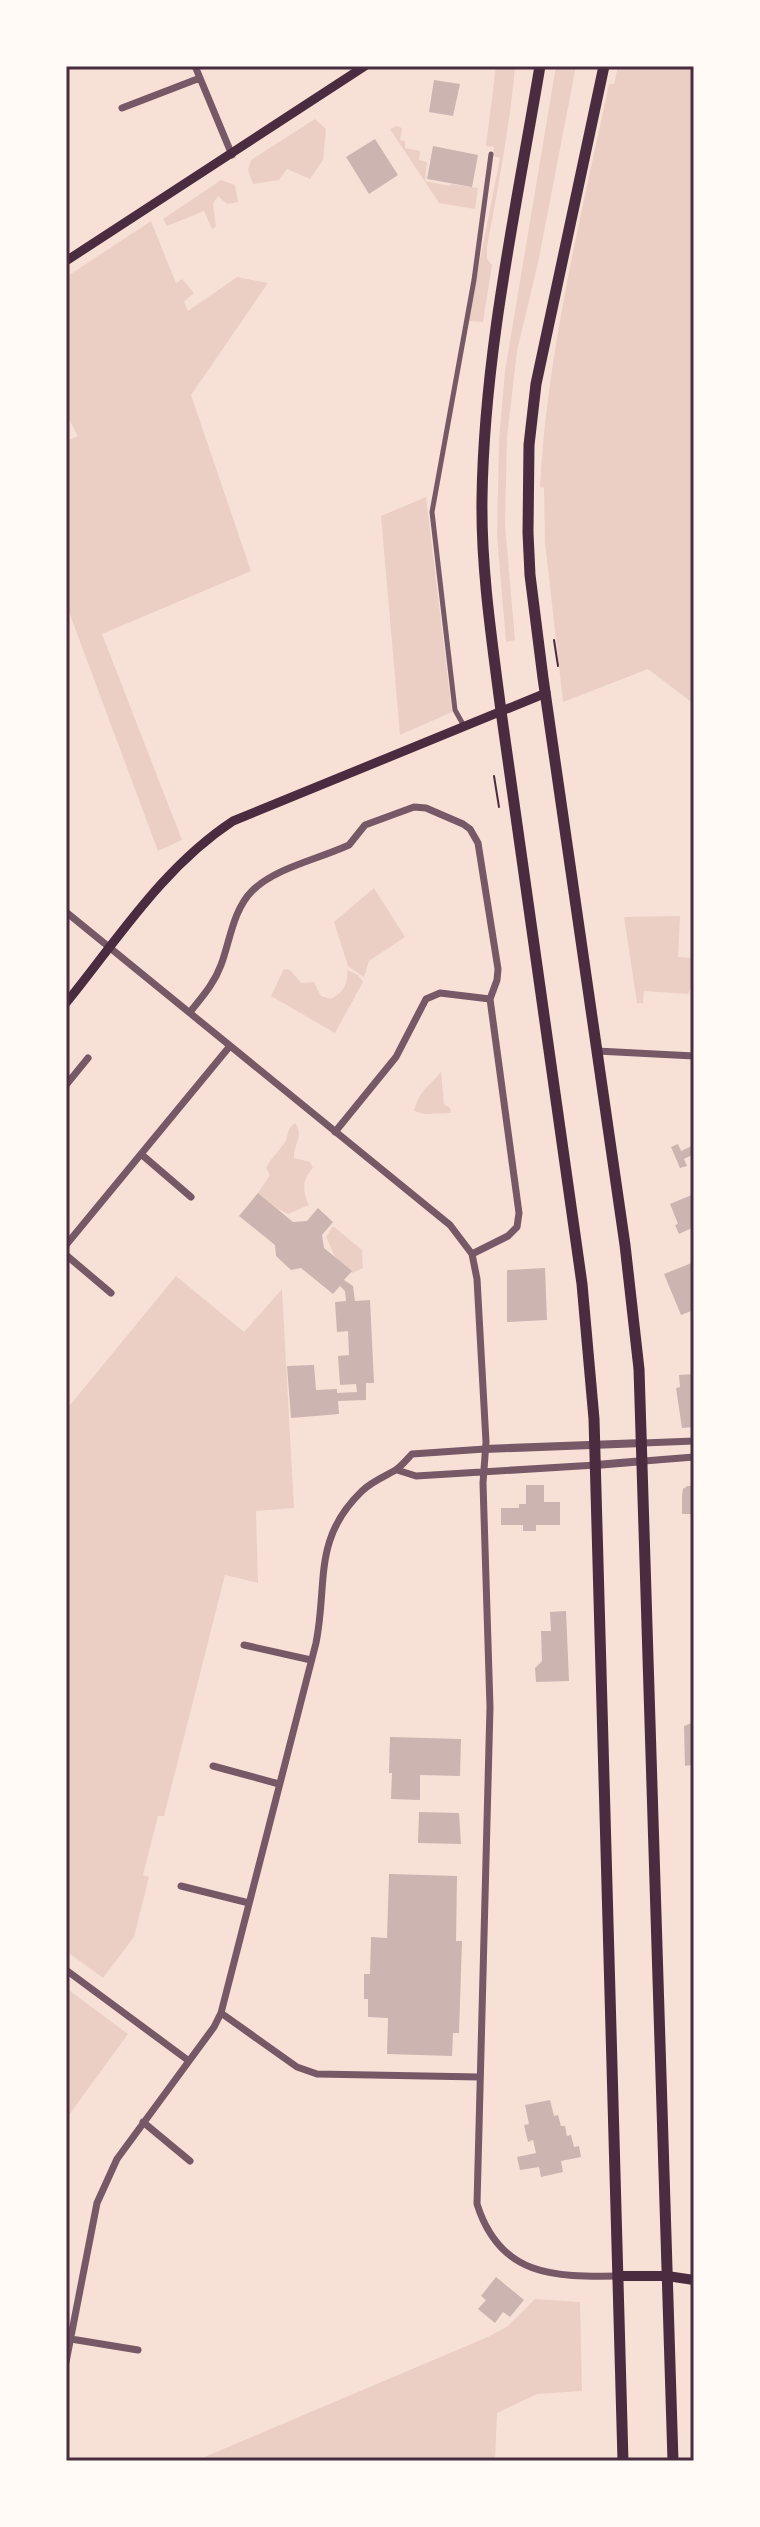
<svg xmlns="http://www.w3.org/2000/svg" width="760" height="2527" viewBox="0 0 760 2527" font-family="Georgia,serif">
<rect width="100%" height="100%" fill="#f7e1d7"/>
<!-- green -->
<path fill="#ebcfc5" d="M496,66h19c-5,61 -17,121 -28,181v12l5,6 -9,57 -15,-1 32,-163 -7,-2 1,-9 -8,-1z
M556,66h20l-38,197 -21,88 -10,87 -2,86 10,116 -9,2 -9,-106 2,-96 6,-69z
M618,66h29l4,3 9,-3h34v638l-46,-35 -85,33 -18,-160 -1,-54 -4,-1c7,-136 41,-270 69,-403h5z
M315,119l11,10 -3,31 -13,19 -23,-10 -8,11 -26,4 -5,-14 3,-10z
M396,126l6,2 -2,12 5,1v7l15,3 -1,9 8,2 -2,19 25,5 1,-2 27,4 -3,21 -36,-6 -49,-74z
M221,180l14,5 3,17 -11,2 -9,-8 -5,8 3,23 -4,2 -8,-18 -37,15 -4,-7z
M151,221l25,62 6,-4 12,14 -10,9 4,9 49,-34 31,6 -77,112 60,176 -149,63 80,206 -24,11 -92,-247v-163l12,-5 -12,-22v-137z
M426,497l26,215 -52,23 -19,-219z
M374,888l31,49 -36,24 -5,16 -16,-11 -14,-44z
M680,916l-2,41 16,1v21l-6,15 -44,-3 -1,12h-6l-13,-86z
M284,969l6,1 11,13 13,-1 7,14 10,3c12,-6 18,-16 16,-29l11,5 5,7 -28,51 -64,-37z
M441,1072l3,32 6,4 1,5 -27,1 -10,-3c5,-20 15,-25 27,-39z
M295,1123c10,12 -2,22 -1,35l16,4 3,6c-11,11 -11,23 -4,37l-21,9 -10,-5 -20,-16 12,-18 -4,-7c5,-11 15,-18 20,-28 3,-8 1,-11 9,-17z
M333,1226l29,24 1,18 -11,5 -17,-16 -9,-20z
M176,1276l68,56 38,-43 12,219 -38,3 2,72 -33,-8 -61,241h-6l-15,59 6,2 -15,60 -31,41 -37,-27v-541z
M66,1988l62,46 -62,85z
M535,2299l45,3 2,89 -45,3 -40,19 -2,48h-300l295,-125 18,-10z"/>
<!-- building -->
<path fill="#ccb4b1" d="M434,80l26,4 -7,32 -24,-4z
M375,139l23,36 -29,19 -23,-37z
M433,146l45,9 -6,32 -45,-8z
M678,1144l3,7 11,-5 2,4v4l-10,5 3,7 -7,2 -9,-21z
M258,1193l35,29 14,-1 11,-13 15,14 -11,13 2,13 28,23 -8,9 9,6 2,15 15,-1 4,83h-8v17l-28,1 1,13 -48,4 -4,-52 27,-1 2,25 21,-1v4l20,-1 -1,-8 -16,1 -2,-29 11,-1 -1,-24 -11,1 -2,-30 11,-1 -1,-10 -5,-5 -7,8 -32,-26 -10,2 -15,-14 -1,-11 -36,-29z
M694,1194v33l-15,7 -4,-9 3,-1 -8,-20z
M694,1262v48l-13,5 -17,-41z
M545,1268l2,52 -40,2v-52z
M694,1374v53l-12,1 -6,-40 4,-1 -1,-12z
M526,1485h18v17h16v23h-24v6h-13v-6h-22v-17h18v-4h7z
M687,1486h7v28h-12v-18l1,-7z
M566,1611l3,70 -33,1 -1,-14 7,-7 -1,-30h10l-1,-19z
M694,1722v54h-3v-11l-6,1 -1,-40z
M390,1737l71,2 -1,37 -40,-1v25l-29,-1 1,-26h-3z
M419,1812l40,1 2,31 -43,-1z
M389,1874l68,2 -1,65h6l-3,92h-6l-1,23 -65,-2 1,-36 -20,-1v-18h-4v-25h6l1,-37 16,1z
M550,2100l4,16 4,-1 3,11h4l2,10 4,-1 3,12 5,-1 2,11 -20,4 2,11 -22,5 -2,-10 -19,3 -3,-13 19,-4 -3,-13 -5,2 -4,-17 5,-1 -4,-19z
M496,2277l28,23 -14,17 -7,-5 -8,11 -17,-14 8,-9 -5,-4z"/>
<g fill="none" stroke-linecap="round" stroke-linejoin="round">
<!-- path -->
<path stroke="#4a2c40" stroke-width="2" d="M554,640l4,26
M494,776l5,31"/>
<!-- pedestrian -->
<path stroke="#755966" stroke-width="5" d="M464,726l-9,-16 -23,-198 42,-232 17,-126"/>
<!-- minor -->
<path stroke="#755966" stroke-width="7" d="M195,66l37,89
M122,108l78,-30
M66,912l384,313 22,29 5,25 9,163 -3,41 7,224 -13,497c23,73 77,73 142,72
M190,1012c12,-15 24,-28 31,-47 9,-24 12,-55 31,-74 22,-22 62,-31 90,-43l7,-3 16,-20 49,-18 12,1 37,16 7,5 8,14 20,126 -1,11 -7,19 29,214 -2,14 -9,9 -36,18
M597,1051l97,5
M66,1085l22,-27
M335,1132l61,-75 30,-58 14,-6 50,6
M141,1154l50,43
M66,1245l164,-199
M66,1255l45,38
M643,1443l51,-2
M644,1461l50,-4
M397,1470l19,6 180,-11
M244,1645l67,15
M213,1766l66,18
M181,1886l68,17
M66,1970l123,91
M221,2013l76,54 20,7 162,3
M143,2122l47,39
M71,2339l67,11
M66,2362l31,-159 20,-44 97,-132 7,-14 95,-370c12,-60 -4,-104 46,-152 9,-9 21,-14 32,-20 7,-4 13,-12 18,-17l73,-5"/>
<!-- tertiary -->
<path stroke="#755966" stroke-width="8" d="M485,1449l158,-6
M596,1465l48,-4"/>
<!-- secondary -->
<path stroke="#4a2c40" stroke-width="9" d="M66,261l299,-195
M66,1003c52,-64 97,-136 167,-182l313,-128"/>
<!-- primary -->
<path stroke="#4a2c40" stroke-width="10" d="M619,2276h48l27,4"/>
<!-- trunk -->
<path stroke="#4a2c40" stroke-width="11" d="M540,66c-24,143 -56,288 -58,433 -1,71 10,142 19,212l81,573 12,135 29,1042
M604,66l-68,318 -7,61 -1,88 2,42 13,103 82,567 14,124 34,1092"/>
</g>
<!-- border -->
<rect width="760" height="2527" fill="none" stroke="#fffaf5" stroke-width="136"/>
<rect x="68" y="68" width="624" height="2391" fill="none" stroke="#4a2c40" stroke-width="3"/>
</svg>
